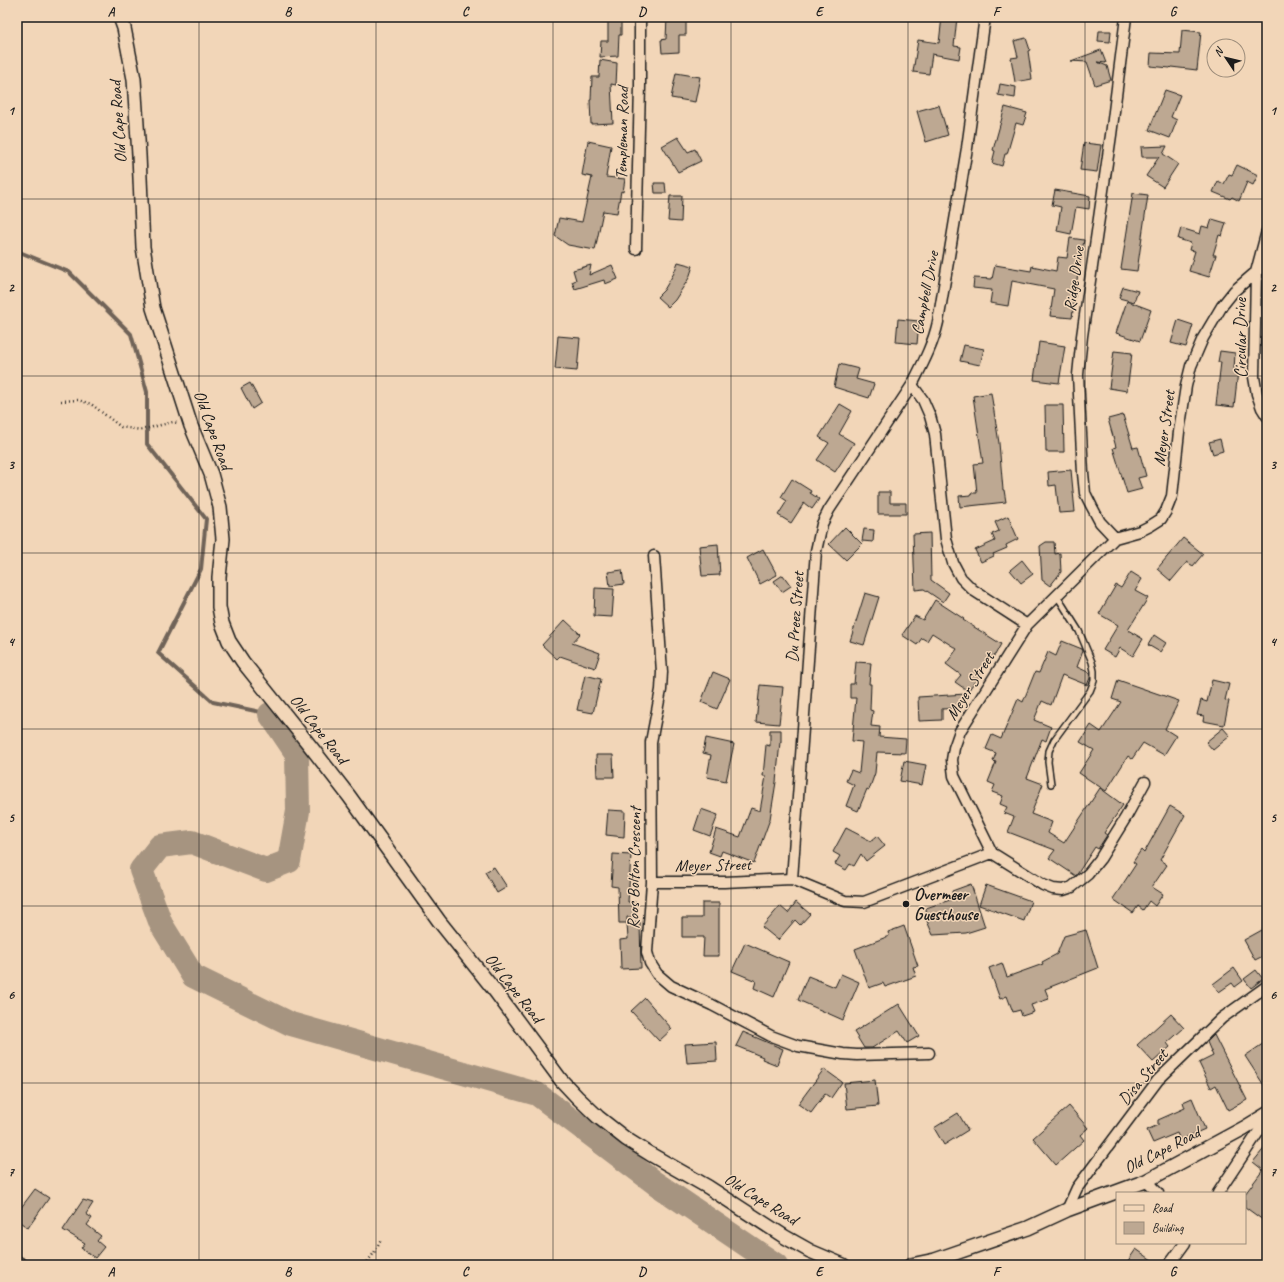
<svg xmlns="http://www.w3.org/2000/svg" width="1284" height="1282" viewBox="0 0 1284 1282" font-family="Caveat,sans-serif">
<rect width="100%" height="100%" fill="#f2d6b8"/>
<filter id="ink" filterUnits="userSpaceOnUse"><feTurbulence type="fractalNoise" baseFrequency=".025" numOctaves="2"/><feDisplacementMap in="SourceGraphic" scale="8" xChannelSelector="R" yChannelSelector="G"/><feConvolveMatrix kernelMatrix="1 2 1 2 8 2 1 2 1" color-interpolation-filters="sRGB"/></filter>
<g filter="url(#ink)">
<g fill="none" stroke-linecap="round" stroke-linejoin="round">
<!-- stream -->
<path stroke="#6f6458" stroke-width="4" d="M17,251l52,21 62,62 16,58v52l59,75 -5,50 -43,84 55,49 57,12"/>
<!-- river -->
<path stroke="#a69480" stroke-width="24" d="M270,714l27,40 1,57 -9,50 -23,9 -74,-28 -32,4 -19,24 20,54 32,52 98,48 246,70 118,89 121,82"/>
</g>
<!-- building -->
<path fill="#bda892" stroke="#1c1c1c" d="M667,17h19v18h-7v17l-17,1 -1,-13 5,-1z
M942,17h15l-3,29 7,1 -2,12 -27,-5 -3,20 -16,-2 5,-32 21,3z
M608,21h13v14h-2l-1,21 -18,1 1,-16h7z
M1182,30l19,2 -4,38 -26,-3 -1,1 -20,-2 1,-13 29,1z
M1099,31h12l-1,11 -12,-1z
M1026,38l4,12 -2,1 4,28 -17,3 -4,-24 7,-1 -4,-16z
M1101,50l5,13 -9,-1 10,4 4,14 -16,5 -8,-23 -16,-1z
M600,60l17,3 -1,22 -5,-1 2,39 -22,1 -1,-24h1l1,-23h7z
M676,73l24,4 -5,25 -24,-4z
M1000,84l16,3 -1,11 -17,-3z
M1165,90l15,5 -9,22 6,3 -7,18 -21,-8z
M939,105l9,30 -22,7 -9,-31z
M1005,107l22,6 -4,12 -7,-2 -9,31h-2l-3,12 -10,-3 3,-12 -2,-1z
M678,137l10,15 7,-3 6,12 -23,11 -16,-26z
M588,141l23,5 -5,31 19,2 -2,13 -2,-1 -4,22 -14,-2 -8,39 -27,-5 -13,-9 4,-18 23,4 10,-45 -10,-2z
M1084,143l17,2 -4,27 -17,-2z
M1167,146l-4,8 15,10 -15,23 -17,-11 13,-19h-17l-1,-10z
M1237,165l21,10 -5,10 -6,-3 -8,19 -7,-4 -2,2 -17,-7 5,-11 6,3 5,-10 3,1z
M654,183h11l1,10h-11z
M1055,190l35,6 -1,13 -13,-2 -5,27 -14,-3 4,-24 -9,-2z
M1133,193l15,2 -11,76 -16,-2z
M670,196h12l-1,26 -13,-1z
M1212,219l14,4 -4,13 -3,-1 -6,20h3l-7,22 -20,-6 6,-20 -6,-1 2,-7 -13,-4 3,-11 19,6 2,-8 7,2z
M1070,238l14,2 -4,23 -5,-1 -2,9 5,2 -6,45 -22,-2 4,-27 -42,-8 -4,25 -18,-3 2,-13 -19,-2 1,-10 18,1 3,-14 36,6 1,-5 24,5 2,-14 9,1z
M678,262l15,4 -4,12 -14,22 -7,7 -11,-10 7,-7 10,-17z
M591,265l-2,10 23,-10 6,14 -13,5 -1,-4 -29,9 -3,-7 4,-2 -3,-10z
M1123,287l15,4 -4,11 -15,-4z
M1127,301l24,9 -11,31 -24,-8z
M898,319l21,2 -2,23 -21,-2z
M1178,320l15,5 -7,22 -15,-4z
M558,336l22,2 -3,33 -22,-2z
M1039,342l26,4 -6,37 -25,-3z
M964,345l20,4 -4,16 -20,-4z
M1114,351l18,2 -5,38 -18,-3z
M1220,351l15,2 -1,17 4,1 -4,36 -18,-2 5,-43h-3z
M839,364l20,5 -3,10 18,5 -5,14 -35,-11z
M250,383l11,20 -9,6 -11,-21z
M991,393l8,50 4,47h1l2,12 -46,5 -1,-11 12,-1v-2h6l-3,-29 9,-1 -10,-67z
M840,404l12,7 -13,23 15,9 -19,29 -18,-12 12,-17 -10,-6z
M1045,405h18l1,47h-18z
M1123,415l10,33 5,-1 8,29 -8,2 4,11 -15,4 -14,-45 3,-1 -8,-28z
M1220,439l3,12 -10,3 -4,-12z
M1071,470l4,42 -16,1 -3,-28 -7,1 -1,-14z
M792,479l19,12 -1,2 9,6 -7,10 -8,-6 -13,20 -13,-8 9,-14 -6,-4z
M878,492h12v11h16v11h-28z
M1008,516l10,23 -12,6 1,3 -14,6 1,2 -13,6 -6,-12 20,-9 -3,-7 7,-3 -4,-9z
M845,527l17,17 -16,16 -17,-16z
M864,529l10,1 -1,12 -11,-1z
M930,533l1,47 18,13 -6,9 -19,-13 -9,1 -2,-56z
M1183,538l20,16 -10,12 -6,-4 -16,19 -14,-12z
M1046,542h8l1,12 5,-1 1,19 -11,14 -8,-6 -2,-34z
M718,544l2,31 -18,1 -3,-30z
M763,549l14,26 -17,9 -13,-26z
M1022,560l11,14 -12,9 -11,-13z
M622,570l2,14 -14,2 -2,-14z
M1131,572l11,7 -7,12 13,7 -20,32 15,9 -10,17 -13,-8 -5,9 -12,-7 15,-25 -19,-11 17,-29 5,3z
M783,575l8,11 -9,6 -8,-11z
M595,588l19,1 -2,28 -18,-1z
M865,593l14,4 -15,48 -14,-4z
M935,600l29,19 -1,1 38,24 -6,11h-1l-26,36 -13,-9 6,-7 -15,-11 11,-15 -25,-16 -5,8 -5,-3 -5,7 -15,-10 13,-19 8,4z
M565,620l15,14 -8,9 28,10 -5,15 -35,-12 -3,3 -15,-14z
M1154,635l12,8 -6,9 -12,-7z
M1062,641l20,8 1,2 -6,16 13,6v5l-3,7 -25,-10 -11,30 -9,-4 -8,19 17,7 -5,14 -4,-2 -15,39 16,6 -12,30 21,8 -4,11 16,10 36,-55 23,17 -19,28 3,2 -9,14 -3,-2 -19,29 -27,-18 6,-8 -47,-18 6,-15 -10,-4 3,-6 -7,-3 3,-8 -11,-4 3,-7 -7,-3 8,-20 -3,-1 3,-8 -10,-4 6,-14 9,4 17,-40 5,3 12,-30 4,1 9,-21 8,4z
M856,662l15,1 -2,21h2l-1,26 3,1 -2,15 9,1 -1,10 27,2 -1,14 -28,-1 -2,21 -6,17 -2,-1 -9,22 -12,-5 8,-21 -8,-4 5,-11 8,3 3,-31 -10,-1 4,-43h-6v-14h4z
M713,672l17,7 -13,30 -16,-7z
M585,675l16,4 -8,34 -16,-3z
M1118,680l61,21 -14,28 11,7 -12,19 -21,-12 -11,16 -4,-3 -22,35 -27,-18 15,-23 -14,-8 11,-17 10,7 20,-30 -9,-3z
M1212,680l17,4 -4,16 4,1 -5,24 -21,-4 1,-5 -7,-1 4,-15 6,2z
M760,685l23,2 -4,37 -23,-2z
M966,694l-6,8 1,6 -19,1v11l-23,1 -1,-24z
M1223,728l7,8 -17,14 -7,-8z
M770,730h11v12h-1l-4,40 -6,37 -16,44 -32,-12 -2,5 -11,-4 7,-23 24,8 11,-29 9,3 6,-35h-3l3,-31 4,1z
M706,738l28,6 -8,37 -19,-4 4,-22 -8,-2z
M596,755h17l1,22h-17z
M904,761l22,4 -4,20 -22,-4z
M1170,806l15,9 -25,45 7,5 -15,22 11,7 -8,12 -6,-5 -6,9 -5,-4 -5,7 -20,-14 23,-35 -3,-2 8,-12 3,3z
M701,809l17,6 -8,21 -16,-6z
M608,810l17,1 -1,26 -18,-2z
M846,828l25,13 6,-5 8,10 -19,15 -5,-7 -7,12 -4,-2 -4,6 -11,-6 5,-8 -7,-4z
M613,854l18,1 -3,47h7l1,15h-9v6h-8l-1,-36 -7,-1z
M494,867l13,20 -10,6 -12,-21z
M971,884l14,43 -19,6 -33,2 -6,-14 -1,-13 27,-9 -1,-8z
M986,885l45,16 -7,20 -45,-16z
M796,902l14,12 -10,11 -5,-5 -17,20 -16,-13 18,-21 8,7z
M702,903h17v53h-16l1,-19h-22v-19h20z
M640,922l1,46 -20,1 -1,-29 8,-1 -1,-16z
M904,926l14,40 -5,1 3,9 -31,11 -2,-4 -14,5 -14,-39 34,-13 -1,-4z
M1086,930l12,38 -53,21 4,10 -18,6 3,7 -12,4 -2,-6 -7,2 -6,-16 -7,3 -11,-31 13,-5 5,14 36,-13 -1,-2 15,-8 7,-18z
M1262,930l5,9v15l-12,6 -11,-20z
M745,943l44,19 -15,35 -20,-9 2,-7 -24,-10z
M1234,968l9,13 -8,6 -3,-4 -13,9 -6,-8z
M1256,970l7,9 -12,9 -7,-9z
M841,974l18,8 -16,38 -45,-20 10,-24 27,11z
M645,998l27,31 -13,12 -28,-30z
M899,1004l20,32 -12,7 -8,-12 -27,17h-8l-10,-16z
M1171,1014l13,14 -17,15 3,4 -17,15 -16,-17z
M743,1032l40,17 -6,16 -15,-6 1,-2 -27,-11z
M1214,1035l33,65 -19,10 -12,-25 -5,3 -12,-25 14,-7 -6,-14z
M1267,1041v49l-22,-34z
M716,1042l1,19 -30,2 -2,-19z
M824,1069l18,13 -11,16 -6,-4 -14,19 -13,-9z
M875,1080l3,26 -31,3 -3,-26z
M1192,1098l13,31 -25,11 -3,-7 -24,10 -6,-13 11,-5v-5l27,-12 -2,-6z
M1069,1106l19,22 -8,7 4,5 -28,25 -23,-27z
M958,1113l10,17 -24,15 -10,-17z
M1267,1145v78l-22,-16v-13l18,-24 -10,-8z
M35,1189l14,9 -21,30 -11,-8v-7z
M83,1200l10,3 -7,11 6,4 -5,7 14,11 -4,5 7,6 -9,11 -14,-10 4,-5 -22,-13z
M1136,1249l23,16h-34z"/>
<g fill="none" stroke-linecap="round" stroke-linejoin="round">
<!-- service casing -->
<g stroke="#1c1c1c" stroke-width="8">
<path id="service" d="M1051,784l-3,-22 1,-11 5,-11 36,-49 4,-10v-10l-2,-9 -13,-31 -22,-35"/>
</g>
<!-- minor casing -->
<g stroke="#1c1c1c" stroke-width="13">
<path id="minor" d="M985,17l-18,131 -29,174c-5,23 -16,43 -26,63l11,15 7,16 5,18 11,105 7,24 8,15 12,12 54,35
M636,249l4,-163v-69
M1267,264l-11,8 -2,105 3,17 5,14 5,8
M1115,538l-15,-16 -8,-15 -7,-14 -2,-20 -5,-98 4,-39 29,-201 15,-118
M654,556l8,116 -1,18 -10,52 1,140 -5,70 3,11 7,11 14,12 41,19 59,31 27,10 45,8 14,1 72,-2
M992,853l51,32 10,4 10,1 9,-3 16,-13 12,-15 26,-42 19,-35
M792,879l24,-328 6,-27 7,-14 83,-125
M652,882h72l68,-3 53,22 19,1 128,-49 -38,-77 -2,-16 2,-12 6,-17 67,-106 88,-87 25,-7 10,-5 11,-7 5,-8 6,-15 7,-64 7,-46 5,-20 12,-28 19,-32 12,-15 22,-19 11,-41
M1146,1181l12,12
M1218,1193l49,-74
M1067,1210l10,-22 81,-108 64,-62 45,-32
M17,1261l5,3v1
M1169,1265l16,-22"/>
</g>
<!-- tertiary casing -->
<g stroke="#1c1c1c" stroke-width="16">
<path id="tertiary" d="M120,17l4,11 10,51 5,76 4,92 10,61 38,118 20,48 9,33 3,32 -4,38v30l3,16 7,18 14,21 68,85 38,49 90,125 56,70 66,89 16,17 21,20 28,22 24,15 58,33 77,50 25,14 33,14
M911,1265l24,-5 93,-32 39,-18 79,-29 98,-53 23,-14"/>
</g>
<!-- path -->
<path stroke="#1c1c1c" stroke-width="2.5" stroke-dasharray="1 3" stroke-linecap="butt" d="M61,401l17,-1 13,4 30,23 20,3 32,-8 4,1
M365,1265l9,-12 7,-14"/>
<!-- service -->
<use href="#service" stroke="#f2d6b8" stroke-width="5"/>
<!-- minor -->
<use href="#minor" stroke="#f2d6b8" stroke-width="10"/>
<!-- tertiary -->
<use href="#tertiary" stroke="#f2d6b8" stroke-width="13"/>
</g>
</g>
<!-- grid -->
<path fill="none" stroke="#1c1c1c" stroke-width="1" stroke-opacity="0.55" d="M199,17v1248M376,17v1248M553,17v1248M731,17v1248M908,17v1248M1085,17v1248M17,199h1250M17,376h1250M17,553h1250M17,729h1250M17,906h1250M17,1083h1250"/>
<!-- markers -->
<circle fill="#1c1c1c" stroke="#f2d6b8" stroke-width="1.5" cx="906" cy="904" r="4"/>
<g text-anchor="middle" dominant-baseline="central" stroke-width="3" stroke-linejoin="round" paint-order="stroke">
<!-- street labels -->
<g font-size="17" fill="#1c1c1c" stroke="#f2d6b8">
<text transform="translate(118 122) rotate(-94)">Old Cape Road</text>
<text transform="translate(622 133) rotate(-89)">Templeman Road</text>
<text transform="translate(1074 279) rotate(-82)">Ridge Drive</text>
<text transform="translate(925 293) rotate(-79)">Campbell Drive</text>
<text transform="translate(1240 338) rotate(-90)">Circular Drive</text>
<text transform="translate(1164 428) rotate(-82)">Meyer Street</text>
<text transform="translate(213 430) rotate(70)">Old Cape Road</text>
<text transform="translate(795 617) rotate(-86)">Du Preez Street</text>
<text transform="translate(970 686) rotate(-58)">Meyer Street</text>
<text transform="translate(319 729) rotate(52)">Old Cape Road</text>
<text transform="translate(713 865) rotate(-1)">Meyer Street</text>
<text transform="translate(634 868) rotate(-89)">Roos Bolton Crescent</text>
<text transform="translate(514 988) rotate(52)">Old Cape Road</text>
<text transform="translate(1143 1077) rotate(-50)">Disa Street</text>
<text transform="translate(1162 1150) rotate(-27)">Old Cape Road</text>
<text transform="translate(761 1199) rotate(32)">Old Cape Road</text>
</g>
<!-- poi labels -->
<g font-size="17" font-weight="bold" fill="#1c1c1c" stroke="#f2d6b8" text-anchor="start">
<text x="914" y="894">Overmeer<tspan x="914" dy="20">Guesthouse</tspan></text>
</g>
</g>
<!-- margin -->
<rect width="1284" height="1282" fill="none" stroke="#f2d6b8" stroke-width="44"/>
<!-- legend -->
<rect x="1116" y="1192" width="130" height="52" fill="#f2d6b8" stroke="#9c8c7a"/>
<rect x="1124" y="1205" width="20" height="6" fill="#f2d6b8" stroke="#9c8c7a"/>
<text x="1152" y="1212" font-size="12" fill="#1c1c1c">Road</text>
<rect x="1124" y="1222" width="20" height="12" fill="#bda892" stroke="#9c8c7a"/>
<text x="1152" y="1232" font-size="12" fill="#1c1c1c">Building</text>
<!-- north arrow -->
<g transform="translate(1226 58) rotate(305)"><circle r="19" fill="#f2d6b8" stroke="#9c8c7a"/>
<path d="M0-3L7 15L0 10L-7 15Z" fill="#1c1c1c"/>
<text y="-6" font-size="11" font-weight="bold" text-anchor="middle" fill="#1c1c1c">N</text>
</g>
<rect x="22" y="22" width="1240" height="1238" fill="none" stroke="#1c1c1c" stroke-width="1.5"/>
<g font-size="13" text-anchor="middle" font-weight="bold" fill="#1c1c1c">
<text x="111" y="16">A</text>
<text x="288" y="16">B</text>
<text x="465" y="16">C</text>
<text x="642" y="16">D</text>
<text x="819" y="16">E</text>
<text x="996" y="16">F</text>
<text x="1173" y="16">G</text>
<text x="11" y="115">1</text>
<text x="1273" y="115">1</text>
<text x="11" y="292">2</text>
<text x="1273" y="292">2</text>
<text x="11" y="469">3</text>
<text x="1273" y="469">3</text>
<text x="11" y="646">4</text>
<text x="1273" y="646">4</text>
<text x="11" y="822">5</text>
<text x="1273" y="822">5</text>
<text x="11" y="999">6</text>
<text x="1273" y="999">6</text>
<text x="11" y="1176">7</text>
<text x="1273" y="1176">7</text>
<text x="111" y="1276">A</text>
<text x="288" y="1276">B</text>
<text x="465" y="1276">C</text>
<text x="642" y="1276">D</text>
<text x="819" y="1276">E</text>
<text x="996" y="1276">F</text>
<text x="1173" y="1276">G</text>
</g>
</svg>
